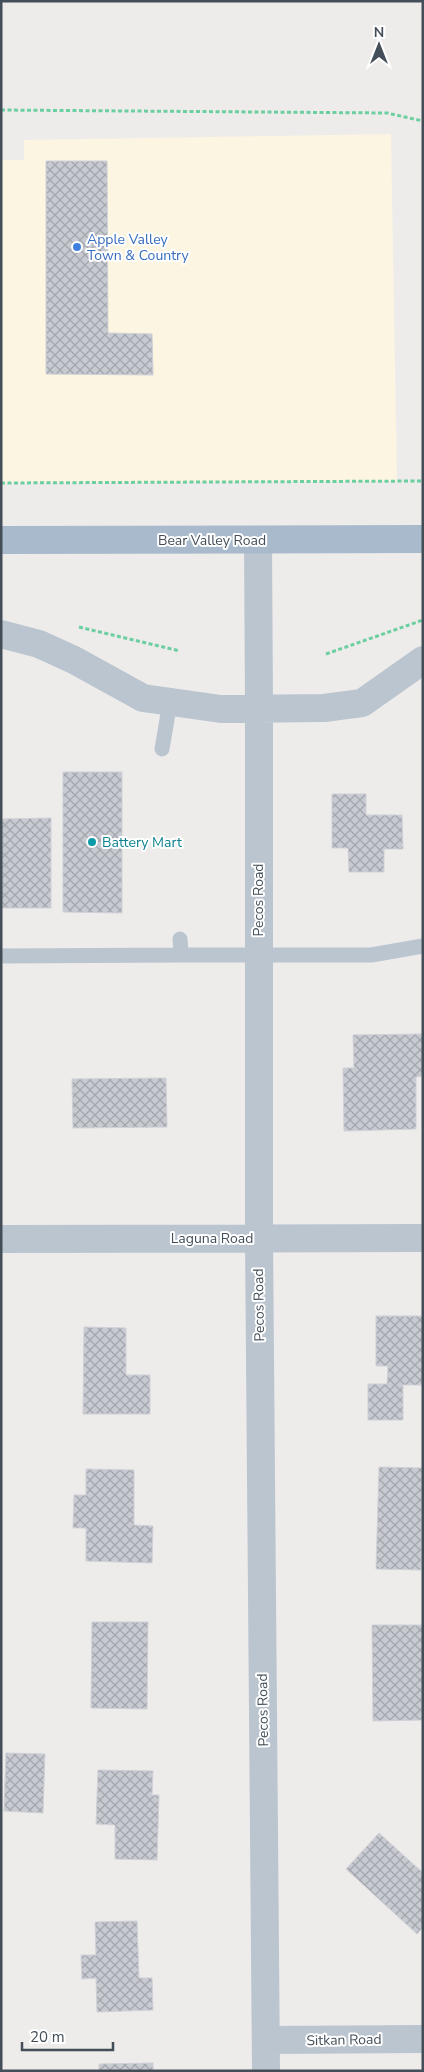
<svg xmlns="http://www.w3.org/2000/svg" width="424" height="2072" viewBox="0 0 424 2072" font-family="'Nunito Sans',sans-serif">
<defs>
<pattern id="building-cross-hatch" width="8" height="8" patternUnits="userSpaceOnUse" patternTransform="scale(1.25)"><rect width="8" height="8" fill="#c7cad1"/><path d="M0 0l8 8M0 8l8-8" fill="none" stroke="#a3a6ad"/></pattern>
</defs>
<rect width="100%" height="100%" fill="#eeebeb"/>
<!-- commercial -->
<path fill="#fcf5e1" d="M391,134l6,347 -396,2v-323h23v-20z"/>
<!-- building -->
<path fill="url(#building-cross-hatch)" stroke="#cfd1d7" d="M46,161h61l1,172 44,1 1,41 -107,-1z
M63,772h59v141l-59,-1z
M332,794h34v21h36l1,34h-19v23h-35l-1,-24h-16z
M51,818v90h-50v-89z
M423,1034v42l-7,1v52l-72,2 -1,-63h11l-1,-33z
M166,1078l1,49 -94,1 -1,-49z
M376,1316h47v69h-20v35h-35v-36h19l1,-18h-12z
M84,1327l42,1v47h24v39h-67z
M379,1467l43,1 -1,102 -45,-1z
M86,1469l48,1v55l19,1 -1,37 -66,-2v-33h-13l1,-33h12z
M92,1622h56l-1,87 -56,-1z
M372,1625h51l-1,95 -49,1z
M6,1753l39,1 -2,59 -39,-2z
M98,1770l55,1 -1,24h7l-2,65 -42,-1v-34l-19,-1z
M379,1833l44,40v54l-6,7 -71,-65z
M137,1921l2,57h13l1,32 -56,2 -1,-34 -14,1 -1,-24h15l-1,-33z
M153,2063v8h-54v-7z"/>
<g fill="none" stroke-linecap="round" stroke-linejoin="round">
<!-- path -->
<path stroke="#6ccfa0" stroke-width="3" stroke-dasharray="4 2.5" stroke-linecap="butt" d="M1,110l386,3 36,8
M1,483l422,-2
M79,627l101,24
M326,654l97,-34"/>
<!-- service -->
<path stroke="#bbc5cf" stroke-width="15" d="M162,749l8,-47
M180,939l1,16h190l52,-9
M1,956l180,-1"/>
<!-- minor -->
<path stroke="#bbc5cf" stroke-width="28" d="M258,540l1,168v530l7,833
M1,634l38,10 35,16 69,38 78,11 103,-1 38,-5 61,-43
M1,1239l422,-1
M266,2040l157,-1"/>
<!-- primary -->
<path stroke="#a9bacc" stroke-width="28" d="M1,540l422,-1"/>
</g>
<!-- markers -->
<circle fill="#3f7fe0" stroke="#fff" stroke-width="2" cx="77" cy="247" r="5"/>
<circle fill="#0f9aa8" stroke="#fff" stroke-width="2" cx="92" cy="842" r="5"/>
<g text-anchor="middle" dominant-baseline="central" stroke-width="4" stroke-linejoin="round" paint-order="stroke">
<!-- shop labels -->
<g font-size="14" fill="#366cbe" stroke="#fff" text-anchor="start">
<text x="87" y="239">Apple Valley<tspan x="87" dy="16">Town &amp; Country</tspan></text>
</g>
<!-- street labels -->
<g font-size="14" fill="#434e59" stroke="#fff">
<text x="212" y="540">Bear Valley Road</text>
<text transform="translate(258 900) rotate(-90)">Pecos Road</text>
<text x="212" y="1238">Laguna Road</text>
<text transform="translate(259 1305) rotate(-91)">Pecos Road</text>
<text transform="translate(263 1710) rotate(-91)">Pecos Road</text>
<text transform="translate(344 2040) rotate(-1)">Sitkan Road</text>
</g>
<!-- culture labels -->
<g font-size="14" fill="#0d838f" stroke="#fff" text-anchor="start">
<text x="102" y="842">Battery Mart</text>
</g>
</g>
<!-- border -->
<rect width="424" height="2072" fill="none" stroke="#434e59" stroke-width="5"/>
<!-- north arrow -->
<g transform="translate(379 45)" stroke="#ffffff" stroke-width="4" paint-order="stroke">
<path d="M0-4L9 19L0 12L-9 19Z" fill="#434e59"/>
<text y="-8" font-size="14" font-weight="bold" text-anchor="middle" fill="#434e59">N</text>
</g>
<!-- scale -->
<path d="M22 2042v8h91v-8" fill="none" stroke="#434e59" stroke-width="2.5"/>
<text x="30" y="2042" font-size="15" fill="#434e59" stroke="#ffffff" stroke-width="4" paint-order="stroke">20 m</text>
</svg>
